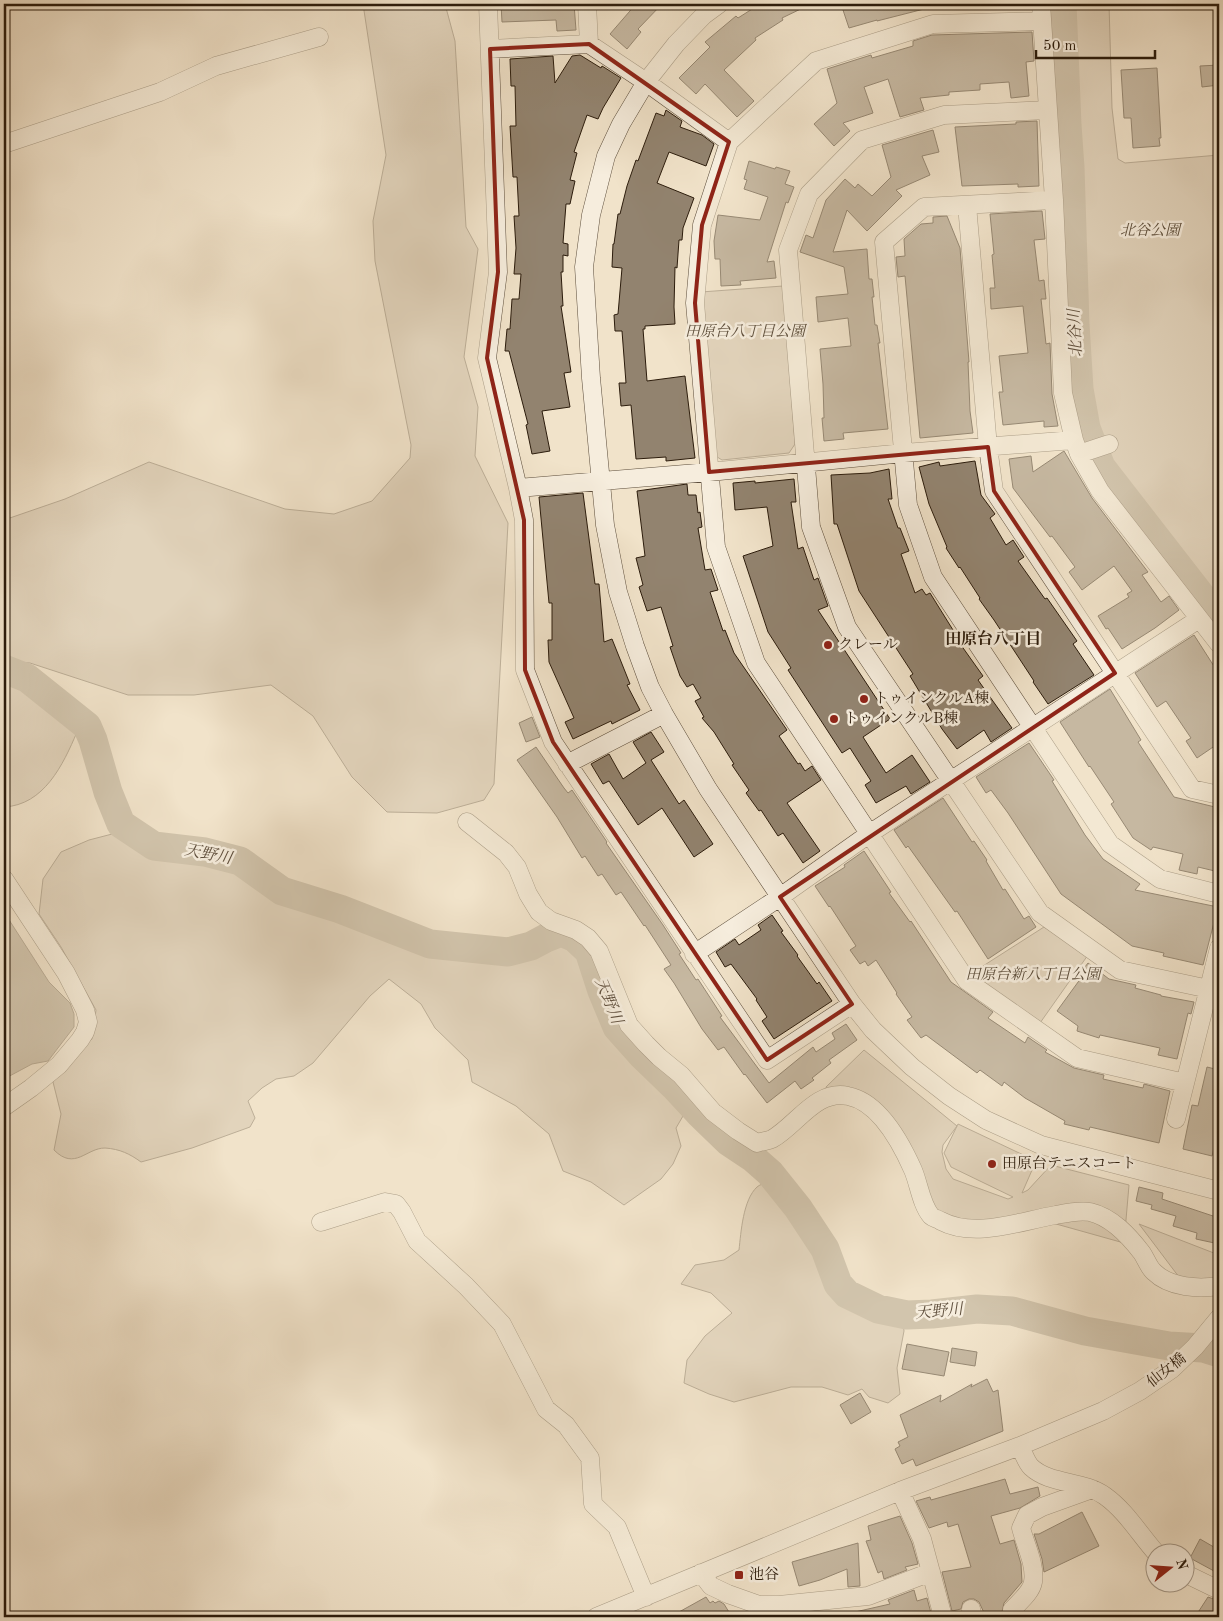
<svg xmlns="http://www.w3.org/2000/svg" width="1223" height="1621" viewBox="0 0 1223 1621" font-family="'Old Standard TT','Noto Serif JP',serif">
<rect width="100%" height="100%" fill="#f1e3ca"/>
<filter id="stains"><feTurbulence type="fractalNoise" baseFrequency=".004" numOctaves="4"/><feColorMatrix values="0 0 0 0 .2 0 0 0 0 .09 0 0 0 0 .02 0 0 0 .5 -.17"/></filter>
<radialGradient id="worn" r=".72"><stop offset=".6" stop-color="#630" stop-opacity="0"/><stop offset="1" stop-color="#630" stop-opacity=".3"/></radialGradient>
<!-- green -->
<path fill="#d0c1aa" stroke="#7e6e5b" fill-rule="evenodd" d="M363,4h82l10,37 11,186 12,22 -14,108 14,50 -3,49 33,67 -14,261 -10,16 -47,13 -50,-1 -35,-35 -39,-61 -42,-31 -77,10h-66l-98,-32 -26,-1v-142l61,-21 84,-37 136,47 49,5 38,-13 38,-43 1,-13 -36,-184 -2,-40 13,-66z
M1069,4h40l3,104 6,51 7,4 94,-8v450l-31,-37 -64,-83 -19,-33 -11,-28 -8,-32 -10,-281z
M783,286l12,158 -6,9 -67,7 -8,-5 -13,-163z
M4,676h6l33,16 35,33 -1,7c-14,33 -33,73 -73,75z
M116,833l36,16h10l125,35 40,18 55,31 13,11 46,11 46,4 36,-2 31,-19 21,4 41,93 13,12 19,25 22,20 13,24 -7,12 5,18 -8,18 -12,15 -37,26 -33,-23 -28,-11 -14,-37 -33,-28 -44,-24 -4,-22 -33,-32 -14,-24 -32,-25 -19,17 -57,67 -19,13 -18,3 -14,9 -14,13 7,17 -5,9 -58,21 -51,14c-11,-8 -21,-13 -36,-14 -19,0 -30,23 -51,2l7,-36 -8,-32 5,-10 34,-33 4,-29 -35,-63 -22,-33 4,-35 18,-27 28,-12z
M1044,927l44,28 -48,68 -62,-45 5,-12z
M864,1050l93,76 1,-2 78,37 -14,32 6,-3 23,-25 78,20 -5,58 -100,-28 -26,6 -38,1 -25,-13 -68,-110 -39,-3 -2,-9zM957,1126l-13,27 7,14 62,30 -5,2 -55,-20 -7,-10 -4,-17 1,-7z
M768,1181l26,6 23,29 23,52 13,23 49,19 2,21 -7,37 3,26 -12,9 -19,-6 -7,-8 -14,6 -26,-8h-31l-57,15 -25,-8 -25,-11 3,-23 18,-24 27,-23 -21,-20 -30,-9 14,-19 29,-5 15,-10c2,-18 4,-50 18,-63 2,-2 8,-4 11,-6z
M1139,1224l80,31v25l-37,1z"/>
<!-- water -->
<path fill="#ae9f89" stroke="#7a6b57" d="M4,912l45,70 21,21 4,11v13l-26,34 -16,3 -28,15z"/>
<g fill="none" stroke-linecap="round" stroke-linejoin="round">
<!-- river -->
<path stroke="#ae9f89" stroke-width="29" d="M1062,4l5,121 3,43 5,157 4,64 7,39 15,39 118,152
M4,669l23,9 60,48 6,14 15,52 13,32 33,22 51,6 35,9 42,30 58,18 90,35 78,8 23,-6 15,-8 15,-6 14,6 14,13 13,40 15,36 25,28 32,31 25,27 30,29 24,16 17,15 28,35 27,41 13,35 9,10 31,15 29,6 25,-1 45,-5 35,2 73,20 84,15 34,2 16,5"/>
</g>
<!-- building -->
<path fill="#92836f" stroke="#2c1c0c" d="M501,4h73l2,26 -19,1 -1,-11 -54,2z
M636,4h26l-24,25 3,3 -14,17 -17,-15z
M760,4h51l-29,14 1,2 -28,18 1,2 -32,30 30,31 -17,16 -32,-33 -9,10 -17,-16 31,-31 -5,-5 31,-26 2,2z
M841,4h87v4l-51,13v-1l-28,8z
M1032,32l2,29 -8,1 3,34 -18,2 -2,-16 -29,2v6l-31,2v3l-29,3 4,12 -24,7 -12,-38 -24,8 9,26 -30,10 7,8 -16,15 -20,-22 23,-21 -10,-34 44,-14 1,3 41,-12v-5l19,-6z
M580,55l21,13 1,-2 19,12 -18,30 -5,11 -11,-4 -13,37 3,1 -7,27 5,1 -5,23h-4l-3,39 5,1v12l-5,-1v17h-2l2,34h-2l10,66 -7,1 6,34 -28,4 8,40 -18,3 -6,-29 2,-1 -19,-73h-4l2,-22h3l2,-30h7l2,-25h-7l2,-26 -2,-32h5l-2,-39h-4l-3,-51h6l-1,-40h-4l-1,-27 43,-3 2,27 17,-27z
M1219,65v20l-17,2 -2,-21z
M1157,68l4,70h-2l1,8 -27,2 -2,-30h-7l-3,-48z
M666,110l16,11 -2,6 22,8 12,9 -8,22 -37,-14 -12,31 37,15 -11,30 -1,12h-3l-2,28 -2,-1 -1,40 1,17 -30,2v3h-2l4,52 38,-5 10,82 -29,3v-4l-30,2 -5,-54 -10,1 -2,-23h7l-4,-52h-7l-1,-16 4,-1 4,-46 -10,-1 1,-23h1l4,-30h2l7,-28 9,-26 2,1 18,-48 8,3z
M1037,121l2,65 -21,1v-3l-56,2 -7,-59 61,-3v-2z
M933,130l6,22 -17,4 8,19 -34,15 6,6 -35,35 -20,-21 -14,42 34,-3 2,30h3l2,18h-2l3,28h2l3,18h-2l10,86 -45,4 1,6 -20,2 -2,-23h2l-1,-34 -3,-35 31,-3 -3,-28 -30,4 -2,-25 32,-3 -4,-27 -44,-15 6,-17 7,3 13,-38 19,-21 10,9 3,-4 14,12 19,-19 -9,-32z
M749,161l26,8 1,-2 14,4 -5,13 9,3 -6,16 -2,-1 -19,60 7,-1 2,17 -36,3 1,4 -20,1 -1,-27h-5l-1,-18 4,-26 42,5 8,-23 -24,-8 3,-9 -3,-1z
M1042,211l3,28 -11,1 5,41 5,-1 2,19h-5l5,45 4,-1 2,51 6,32 -14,1v-6l-41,4 -4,-33h4l-4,-36 29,-3 -5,-47 -32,3 -1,-21h5l-3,-33 2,-1 -4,-40z
M947,216l13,32 9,114h-1l2,49 3,22 -53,5 -15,-162 -7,1 -2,-20 9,-1 -1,-17 17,-15 12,-1v-6z
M1064,451l28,47 56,74 -6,3 19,27 8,-6 10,14 -24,18 -33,21 -14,-21 -2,1 -8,-13 31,-19 -2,-3 5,-3 -18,-25 -32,24 -13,-18 6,-5 -23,-31 -2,1 -37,-49 -4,-29 22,-3 2,16z
M975,461l6,34 14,19 -5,4 16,27 7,-5 11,17 -6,4 27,38 2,-1 30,43 -4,3 21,31 -46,29 -15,-22 1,-1 -40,-61 -15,-21 1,-1 -20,-31 -1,1 -13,-20 1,-1 -18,-43 -10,-37 20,-5 1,4z
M889,469l3,30h-4l10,29h2l9,23 -8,3 14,39 7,-4 4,6 4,-2 23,37 -2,1 32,45 -5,4 34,48 -21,14 -7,-12 -27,19 -15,-20 -32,-53 3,-2 -54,-83 -22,-67h-3l-3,-49 39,-2z
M794,479l2,23h-5l7,47 5,-2 11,33 4,-2 10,28 -10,4 72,109 -27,18 23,36 26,-18 18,27 -19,12 -5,-8 -30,17 -11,-18 6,-4 -21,-33 -8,5 -54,-83 3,-2 -23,-36 -25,-76 30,-10 -6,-39 -32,3 -2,-27 22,-2v2z
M687,484l1,11h8l2,18 2,-1 2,15 -4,1 7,42 6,-1 7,21 -8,2 13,39 2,-1 9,23 53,77 -8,6 19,28 2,-1 5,8 7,-5 9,14 -34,23 33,48 -17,12 -20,-30 -5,3 -17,-26 -2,1 -13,-18 3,-3 -17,-25 2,-1 -20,-32 -12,-14 2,-1 -9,-16 6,-3 -8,-14 -6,3 -7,-11 -10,-29 3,-1 -12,-39 -14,4 -8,-24 4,-2 -7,-27 9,-2 -8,-65z
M583,493l12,91h4l5,58 8,-3 18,45 -3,1 13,25 -28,14 -1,-3 -38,18 -8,-17 9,-4 -25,-56 -1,-22h4v-37h-3l-10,-106z
M1194,635l25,39v69l-22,15 -11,-17 5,-3 -25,-37 -9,6 -22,-34z
M1110,689l31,51 -3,2 36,55 45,11v64l-21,-5 -1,7 -18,-4 4,-16 -30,-7 -2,3 -18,-12 -22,-34 3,-2 -24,-36 -1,1 -29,-45z
M532,717l8,20 -14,5 -7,-19z
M651,732l13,20 -13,8 28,44 5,-4 29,44 -19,13 -32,-49 -24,17 -29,-44 -6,3 -12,-20 18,-10 14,25 23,-16 -13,-21z
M1029,743l25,37 -2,1 33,54 18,24 37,25 -5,6 83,17 -15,58 -40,-9 1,-3 -32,-7 -71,-52 -53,-81 -17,-23 -5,3 -10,-16z
M536,747l28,41 4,5 4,-3 35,52 -1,1 57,82 18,28 -2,1 17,26 2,-1 24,37 -2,1 49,66 44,-36 3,5 19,-13 -3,-6 14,-9 11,16 -28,20 2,3 -19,15 2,2 -13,9 -6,-8 -28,22 -22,-29 -1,1 -20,-28 -6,3 -16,-21 -28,-46 -10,-14 7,-4 -26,-40 -1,1 -23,-34 -5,3 -14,-21 -4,2 -13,-20 -3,2 -25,-41 -40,-57z
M943,798l29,44 2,-1 13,19 -1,1 17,29 2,-1 19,30 5,-3 7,11 -48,32 -31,-48 -2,1 -47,-66 -2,2 -12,-18z
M864,851l27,41 -2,1 21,29 1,-1 40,61 42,30 -5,6 37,25 3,-6 4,3 15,10 -2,2 29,16 30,7 -1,4 40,9 1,-4 26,7 -11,52 -69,-16 -1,3 -25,-6 1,-3 -40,-23 -21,-16 -2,4 -22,-16 -3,3 -51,-38 -5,3 -14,-18 5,-3 -16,-23 1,-1 -21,-33 -8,6 -3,-5 -5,3 -10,-14 6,-4 -26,-40 -1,1 -14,-21 30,-19 -1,-2z
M772,915l11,16 -2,1 17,23 -1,1 20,28 2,-2 13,19 -58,38 -12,-18 5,-4 -11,-17 1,-1 -26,-35 -6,3 -9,-15 19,-13 4,6 22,-15 -3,-5z
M1088,963l21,16 27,6 -1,3 26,7v1l33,6 -3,12 -3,-1 -11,46 -19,-4 2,-7 -60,-13 -1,3 -22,-7 1,-5 -21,-15 24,-33 -3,-2z
M1207,1067l12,3v57l-7,29 -29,-7 9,-44 6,1z
M1139,1187l24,6 -1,6 57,19v26l-23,-5 1,-6 -24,-7 3,-10 -25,-7 1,-4 -16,-4z
M907,1344l42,8 -5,24 -42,-7z
M952,1348l25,4 -2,14 -25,-4z
M987,1379l6,13 5,-2 5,41 -87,35 -3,-7 -11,5 -7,-15 5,-3 -2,-4 10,-5 -8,-22 41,-20 -1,7 32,-18 -1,3z
M860,1393l11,19 -20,12 -11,-19z
M1005,1479l5,15 28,-7 2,9 -20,12 -29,8 9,28 14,-4 7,24 1,18 -18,21 -2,9 -16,5 -7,-15 -5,-3h-5l-6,3 -2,7 -9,2 -10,-39 29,-5 -13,-43 -10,3 -1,-5 -18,6 -13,-27 14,-4 1,3z
M1082,1512l17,34 -55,26 -2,-13 -8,-25h5z
M900,1516l12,27 6,21 -13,3 2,3 -23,9 -2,-8 -4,2 -12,-32 5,-1 -3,-14z
M1200,1539l19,11v12l-5,9 -24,-13z
M858,1543l2,43 -12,1 -1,-18 -27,11 -21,6 -7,-24z
M914,1590l3,11 10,-3 5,19h-77v-5l35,-8 -2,-4z
M706,1597l4,6 3,-2 2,2 4,-2 5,3 8,13h-62z
M1208,1597l11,4v16h-24z"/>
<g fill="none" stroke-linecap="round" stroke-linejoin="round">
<!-- minor casing -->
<g stroke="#5d4e3c" stroke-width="19">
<path id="minor" d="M488,4l10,268 -11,86 31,130 6,32 1,150 28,72 214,318 85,-56
M587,4l2,40 57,38 83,60
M719,4l-15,11 -28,29 -30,38 -25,42 -15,32 -15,59 -7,52 7,111 14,147 13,67 17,54 15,41 14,27 44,75 144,215 21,26 39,37 37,29 37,24 55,25 178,46
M1041,4l13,196 9,193 11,47 5,14 21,37 119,153
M1042,21l-109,3 -117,37 -87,81 -27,83 -7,78 21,244 40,116 211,318 110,77 108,25
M490,49l99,-5
M1048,110l-104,5 -82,25 -53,54 -21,56 23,277 36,100 193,286 80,57 89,19
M4,144l156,-52 56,-26 103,-29
M1054,200l-130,7 -40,35 24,263 25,72 177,267 50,35 59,15
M967,205l21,242 6,44 198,298 27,6
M1079,454l30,-10
M518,488l191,-16 195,-19 170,-13
M567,764l97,-50
M467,822l39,31 11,14 11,27 11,18 12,9 25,9 12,8 11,13 30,74 17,19 13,13 22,18 32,37 25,19 19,12c5,-2 11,-2 15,-4 25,-14 44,-50 76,-43 31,6 53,47 65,74 6,14 8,34 18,46 2,2 7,3 10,5 34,18 79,0 115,-6 10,-2 23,-5 34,-3 22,5 39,24 52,41 4,6 7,15 12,19 16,16 45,17 65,14
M4,879l62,94 19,37 3,12 -3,10 -5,8 -21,25 -28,23 -27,19
M694,954l86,-57 89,-63 330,-215
M1176,1119l43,-171
M321,1222l64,-20 11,2 6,8 15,29 49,45 36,38 44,85 20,16 24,33 3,46 24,23 29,70
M1020,1446c3,6 6,16 11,21 19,18 52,13 74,29 21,15 35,39 52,58
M900,1491l22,48 21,78
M701,1573l10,13 17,8 31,11h20l89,-9 63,-24
M1186,1574l33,16
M971,1609l2,8
M1012,1610c7,-8 19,-17 21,-28 3,-17 -8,-38 -12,-54l6,-13 15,-8 50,-18
M596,1617l304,-126 120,-45 83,-35 37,-20 32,-22 23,-22 24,-29"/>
</g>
<!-- minor -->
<use href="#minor" stroke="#f6eddd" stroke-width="18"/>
</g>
<!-- marked area -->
<path d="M0 0H1223V1621H0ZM589,44l140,98 -27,83 -7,78 14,169 279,-25 6,44 121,182 -335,224 72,107 -85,56 -214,-318 -28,-72 -1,-150 -37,-162 11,-86 -8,-223z" fill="#f1e3ca" fill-opacity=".55" fill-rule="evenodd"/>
<path fill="none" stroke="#8f2418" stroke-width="4" stroke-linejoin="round" d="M589,44l140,98 -27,83 -7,78 14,169 279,-25 6,44 121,182 -335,224 72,107 -85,56 -214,-318 -28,-72 -1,-150 -37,-162 11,-86 -8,-223z"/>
<!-- markers -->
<g fill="#8f2418" stroke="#f6eddd" stroke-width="2">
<circle cx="828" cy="645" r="5"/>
<circle cx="864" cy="699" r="5"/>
<circle cx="834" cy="719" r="5"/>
<circle cx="992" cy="1164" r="5"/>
<rect x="734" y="1570" width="10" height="10" rx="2.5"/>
</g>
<g text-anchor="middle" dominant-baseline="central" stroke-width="5" stroke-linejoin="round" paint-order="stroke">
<!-- park labels -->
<g font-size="15" font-style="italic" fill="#5d4e3b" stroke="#f6eddd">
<text x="1150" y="231">北谷公園</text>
<text x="745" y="332">田原台八丁目公園</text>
<text x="1033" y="975">田原台新八丁目公園</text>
</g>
<!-- poi labels -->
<g font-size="15" fill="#2c1c0c" stroke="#f6eddd" text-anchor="start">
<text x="838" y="645">クレール</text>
<text x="874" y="699">トゥインクルA棟</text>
<text x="844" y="719">トゥインクルB棟</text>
<text x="1002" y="1164">田原台テニスコート</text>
<text x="749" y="1575">池谷</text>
</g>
<!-- street labels -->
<g font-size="15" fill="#2c1c0c" stroke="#f6eddd">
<text transform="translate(1167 1371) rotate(-38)">仙女橋</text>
</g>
<!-- water labels -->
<g font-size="16" font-style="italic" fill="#60503e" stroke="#f6eddd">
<text transform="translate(1076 333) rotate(-93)">北谷川</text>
<text transform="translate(208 855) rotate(11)">天野川</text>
<text transform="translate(608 1001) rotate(68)">天野川</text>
<text transform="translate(939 1312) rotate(-5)">天野川</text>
</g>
<!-- neighbourhood labels -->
<g font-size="16" font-weight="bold" fill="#2c1c0c" stroke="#f6eddd">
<text x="993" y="640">田原台八丁目</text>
</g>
</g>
<!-- margin -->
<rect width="1223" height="1621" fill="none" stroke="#f1e3ca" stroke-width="20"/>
<rect x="5" y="5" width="1213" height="1611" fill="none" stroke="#2c1c0c" stroke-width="2.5"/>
<rect x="10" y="10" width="1203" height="1601" fill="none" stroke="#2c1c0c"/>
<!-- north arrow -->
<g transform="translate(1170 1568) rotate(73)"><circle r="24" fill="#f6eddd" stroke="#a59989"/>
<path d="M0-4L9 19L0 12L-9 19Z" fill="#8f2418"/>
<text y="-8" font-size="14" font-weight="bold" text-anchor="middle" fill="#2c1c0c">N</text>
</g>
<!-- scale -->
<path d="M1036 50v8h119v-8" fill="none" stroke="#2c1c0c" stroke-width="2.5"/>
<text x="1043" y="50" font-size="15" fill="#2c1c0c" stroke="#f6eddd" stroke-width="4" paint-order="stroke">50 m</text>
<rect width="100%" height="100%" filter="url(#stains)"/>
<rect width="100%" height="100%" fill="url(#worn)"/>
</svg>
